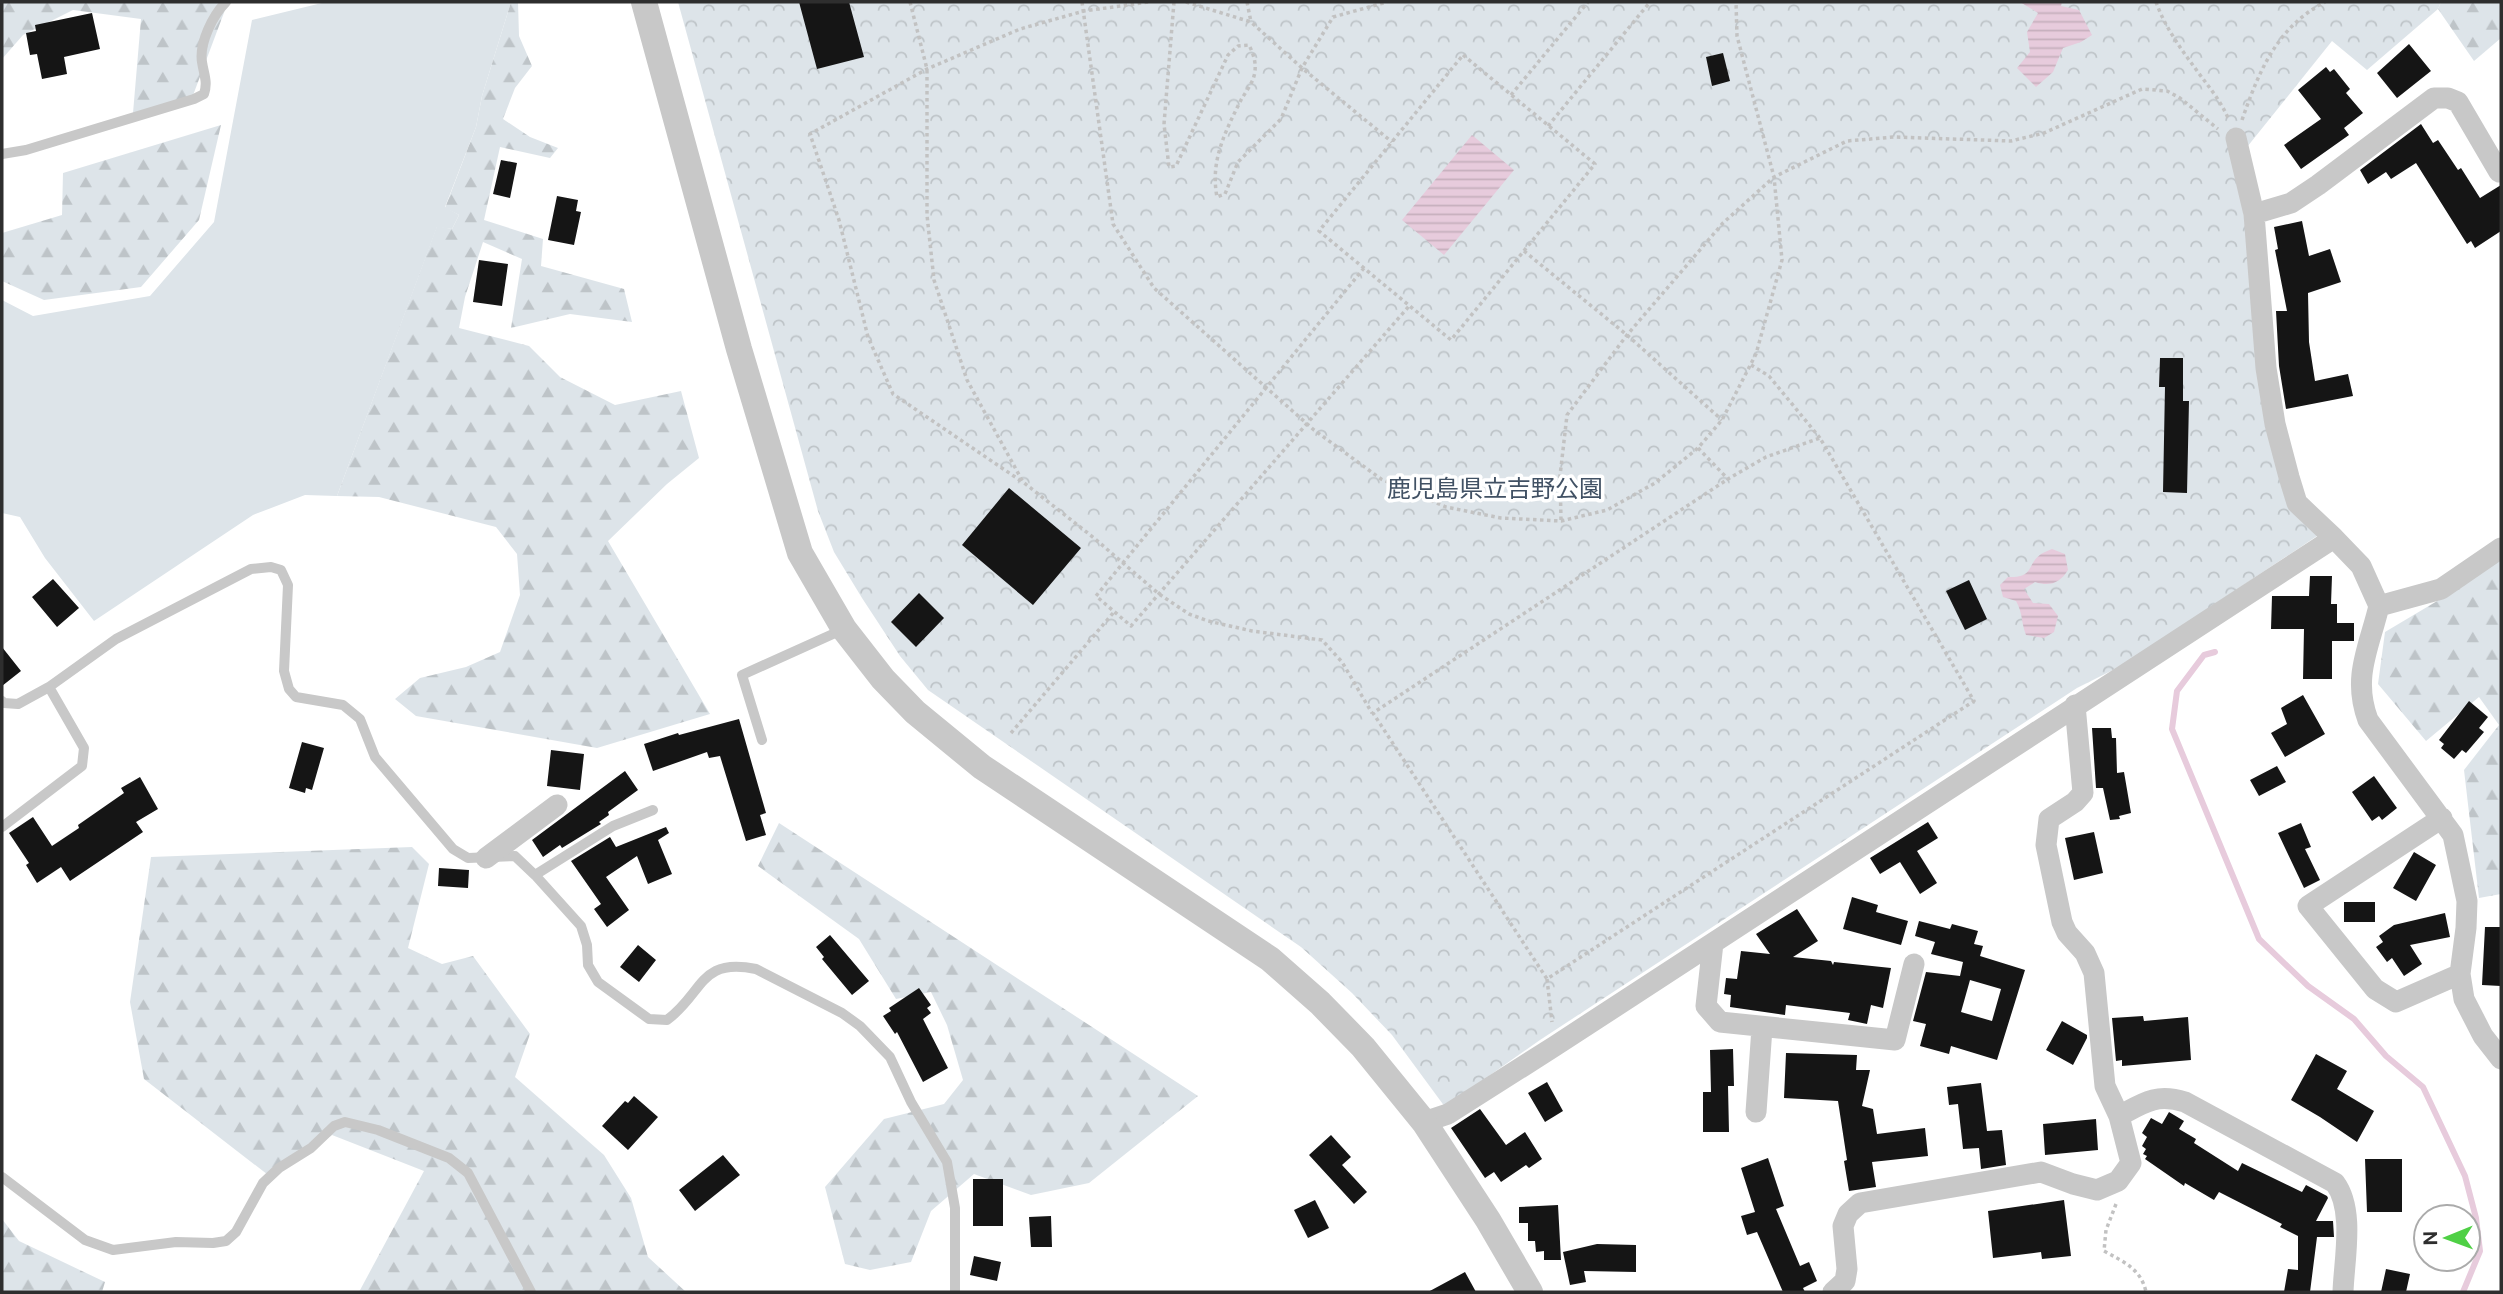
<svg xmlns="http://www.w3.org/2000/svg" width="2503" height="1294" viewBox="0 0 2503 1294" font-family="'Public Sans','Noto Sans JP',sans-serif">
<defs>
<pattern id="forest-firs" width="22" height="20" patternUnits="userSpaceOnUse" patternTransform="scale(1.75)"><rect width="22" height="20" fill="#dde4e9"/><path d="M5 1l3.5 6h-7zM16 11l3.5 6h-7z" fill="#bec4c8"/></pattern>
<pattern id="park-crowns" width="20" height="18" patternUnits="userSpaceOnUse" patternTransform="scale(1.75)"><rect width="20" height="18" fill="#dde4e9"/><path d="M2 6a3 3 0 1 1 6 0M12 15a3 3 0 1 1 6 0" fill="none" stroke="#bec4c8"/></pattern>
<pattern id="water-rules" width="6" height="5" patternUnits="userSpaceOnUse" patternTransform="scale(1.75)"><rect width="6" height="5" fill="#e7cbdc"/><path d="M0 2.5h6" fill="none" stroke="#c6afbd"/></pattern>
</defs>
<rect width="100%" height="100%" fill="#fff"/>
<!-- green -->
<path fill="#dde4e9" d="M326,2h185l-29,94 -6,31 -31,80 14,8 -7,14 -15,-2 -100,269 -32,-1 -52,20 -159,106 -49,-63 -25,-41 -18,-4v-213l31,16 117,-20 64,-74 38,-202z"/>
<!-- forest -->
<path fill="url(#forest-firs)" d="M2,2h226l-36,96 -59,15 8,-94 -68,-9 -50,25 -21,24z
M511,2h7l1,34 13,30 -17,22 -12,31 27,18 28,11 -8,10 -50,-11 -16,73 59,19 -2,27 83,23 8,33 -62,-8 -59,14 11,-69 -39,-17 -18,55 -6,31 70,18 31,31 55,28 66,-14 18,67 -32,26 -59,57 102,173 -113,34 -181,-32 -21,-17 25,-21 46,-11 34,-15 20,-57 -3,-41 -21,-27 -117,-30 -42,-1 100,-270 15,3 7,-14 -14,-7 31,-81 6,-31z
M2441,2h60v36l-27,23 -36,-52z
M221,125l-22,95 -58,67 -97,13 -42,-19v-48l60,-18 1,-42z
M2501,556v338l-22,4 -15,-128 35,-45 -20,-28 -53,44 -48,-57 7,-52 74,-44z
M779,823l419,273 -109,87 -58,12 -57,-21 -43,37 -20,51 -41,8 -25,-6 -20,-77 59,-68 60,-15 19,-24 -16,-55 -16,-33 -35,7 -37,-60 -101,-73z
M412,847l17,17 -21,84 34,16 31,-8 57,78 -15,43 89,78 27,43 17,59 38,35h-327l65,-121 -92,-36 -60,43 -128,-99 -14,-77 21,-145z
M2,1219l17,22 86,41 -3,10h-100z"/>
<!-- park -->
<path fill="url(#park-crowns)" d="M678,2h1763l-3,7 -71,61 -35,-29 -97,121 9,54 23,197 53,121 -195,130 -48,24 -537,352 -95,67 -53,-72 -40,-42 -51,-46 -373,-257 -28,-34 -38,-58 -28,-46 -16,-41z"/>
<!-- water -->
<path fill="url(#water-rules)" d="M2020,2h42l-1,4 18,4 13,25 -11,7 -18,6 -10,24 -17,15 -19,-19 13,-16 -3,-20 11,-19z
M1472,135l42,35 -70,85 -42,-35z
M2052,549l13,5 3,16c-8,13 -18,17 -33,12l-11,7 9,14 16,1 9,12 -4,16 -10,6 -18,-3c-5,-12 -3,-22 -10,-34l-13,-4 -3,-12 8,-8c27,1 18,-12 33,-23 3,-2 7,-3 11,-5z"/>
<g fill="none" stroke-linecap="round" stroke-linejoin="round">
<!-- stream -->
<path stroke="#e7cbdc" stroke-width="6" d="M2215,652l-11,3 -27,36 -5,38 87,210 49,47 46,33 32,37 37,31 42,89 11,42 4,33 -17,41"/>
</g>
<!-- building -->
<path fill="#151515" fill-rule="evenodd" d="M799,2h50l15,55 -47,12z
M92,13l8,36 -36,8 3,17 -25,5 -5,-25 -7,1 -4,-22 10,-2 -1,-6z
M2409,44l22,27 -34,27 -20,-25z
M1723,53l7,28 -18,5 -6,-29z
M2326,67l4,5 4,-3 16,20 -4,4 17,20 -19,15 5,7 -48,34 -17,-24 37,-26 -23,-29z
M2421,124l12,19 5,-3 20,30 3,-2 19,30 21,-13v46l-26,17 -4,-7 -4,3 -51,-81 -25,16 -5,-7 -18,12 -8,-14z
M501,160l16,3 -7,35 -17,-4z
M557,196l21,4 -2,11 5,1 -7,33 -26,-5z
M2302,221l7,35 21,-7 11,33 -33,11 1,49 6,39 33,-7 5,22 -67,13 -7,-43 -3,-55h11l-12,-61 3,-1 -4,-22z
M479,260l29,4 -6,42 -29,-4z
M2160,358h23v43h6l-2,92 -24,-1 2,-105h-6z
M1009,488l72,60 -48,57 -71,-60z
M2310,576h22l-1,28h6v19h17v18h-22v38h-29l1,-50h-33l1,-33h37z
M53,579l26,29 -22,19 -25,-30z
M1969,580l18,39 -22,11 -19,-39z
M919,593l25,25 -28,29 -25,-25z
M2,647l19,24 -19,15z
M2303,695l22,39 -40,23 -14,-24 16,-9 -6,-16z
M2469,701l19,16 -9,11 5,4 -18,21 -4,-3 -8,9 -13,-11 3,-4 -5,-4z
M739,719l27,94 -6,2 6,20 -20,6 -26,-85 -11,2 -2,-6 -54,19 -9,-27 34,-11 1,2z
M2092,728h19l1,10h4l1,35 7,-1 7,41 -12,3 1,3 -10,1 -7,-32h-7z
M302,742l22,6 -12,42 -6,-2 -1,5 -16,-5z
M551,750l33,4 -4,36 -33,-4z
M2277,766l9,16 -27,14 -9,-16z
M625,771l13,19 -30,22 1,3 -10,7 2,2 -39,24 -2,-3 -17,12 -11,-17z
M2374,776l23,32 -15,12 -3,-4 -7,5 -20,-29z
M140,777l18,32 -22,13 7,10 -73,49 -9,-14 -24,16 -11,-18 3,-2 -20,-30 24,-16 19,29 27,-18 -1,-3 46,-32 -3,-5z
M1928,822l10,16 -21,13 20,32 -17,11 -20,-32 -20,12 -10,-16z
M2301,823l10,24 -6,2 15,31 -16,8 -26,-55z
M666,827l3,6 -11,7 14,34 -24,10 -11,-28 -31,21 23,33 -22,17 -13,-18 7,-5 -30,-43 39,-24 6,10z
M2094,832l9,41 -29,7 -9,-42z
M2414,852l22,13 -20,36 -23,-13z
M439,868l30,2 -1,18 -30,-2z
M1852,897l26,8 -2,7 32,9 -7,24 -58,-16z
M2344,902h31v20h-31z
M1797,909l21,32 -25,16 38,4 2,4 1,-3 57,6 -8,40 -12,-3 -4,19 -19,-4 2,-7 -64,-8 -1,10 -55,-8 1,-12 -7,-1 2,-16 11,1 4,-28 29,3 -14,-20z
M2445,913l5,24 -40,8 12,19 -18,12 -12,-18 -5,4 -11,-15 7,-5 -4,-6 15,-11z
M1919,921l31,8 2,-5 26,7 -4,13 9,2 -3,10 45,14 -28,90 -46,-14 -2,8 -29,-8 6,-22 -13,-3 13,-49 34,4 3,-14 -32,-8 4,-12 -20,-6zM1970,980l31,9 -9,32 -31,-9z
M2485,927h16v59l-19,-1z
M830,935l39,46 -17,14 -30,-36 2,-2 -8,-10z
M638,945l18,15 -17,22 -19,-15z
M919,988l12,17 -4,3 4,5 -8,6 25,49 -25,14 -26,-50 -2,2 -12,-18 8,-5 -2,-3z
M2143,1016l1,5 44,-4 3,43 -69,6v-6l-6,1 -4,-43z
M2062,1021l25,14v3l-14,27 -27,-15z
M1733,1049l1,37h-6l1,46h-26v-40h8l-1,-42z
M1786,1053l71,2 -1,15h14l-8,36 11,3 4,25 48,-6 3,28 -56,6 4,25 -27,4 -5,-30 3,-1 -9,-59 -54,-3z
M2316,1054l31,17 -10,18 37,22 -17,31 -37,-25 -29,-17z
M1547,1082l16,29 -18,11 -17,-29z
M1981,1083l6,48 15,-1 4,35 -25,4 -2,-21 -16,1 -5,-45 -9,1 -2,-18z
M634,1096l24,21 -30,33 -26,-24 23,-25 3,2z
M1480,1109l26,36 19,-13 17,27 -13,9 -3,-3 -25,17 -7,-10 -9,6 -34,-50z
M2169,1112l15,9 -5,8 17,10 -2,4 44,28 4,-8 60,29 4,-7 21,11 1,2 -12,23h17l1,16h-17l-7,55h-26l4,-23 10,1v-34l-18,-9 2,-3 -63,-32 -5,8 -29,-17 -1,3 -39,-27 2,-3 -4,-2 3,-5 -4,-3 5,-9 -5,-4 9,-15 11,6z
M2096,1119l2,31 -53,5 -2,-31z
M1331,1135l20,22 -9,8 25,27 -13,12 -45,-49z
M723,1155l17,20 -45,36 -16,-21z
M1768,1158l16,48 -8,3 24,57 9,-4 8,19 -14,7 2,4h-22l-26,-60 -10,3 -6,-19 14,-4 -14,-44z
M2365,1159h37v53h-35z
M973,1179h30v47h-30z
M1315,1200l14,28 -21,10 -14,-28z
M2064,1200l7,56 -29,3 -1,-7 -48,6 -5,-47z
M1558,1205l3,55h-17v-9l-8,1 -1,-11h-7v-18h-9v-16z
M1051,1216l1,31h-21l-2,-30z
M1597,1244l39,1v27l-52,-1 2,11 -16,3 -7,-33z
M974,1256l27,6 -4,19 -27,-6z
M2386,1269l24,5 -4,18h-25z
M1465,1272l11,20h-48z"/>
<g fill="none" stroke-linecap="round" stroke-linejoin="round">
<!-- path -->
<path stroke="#c2c2c2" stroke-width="3.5" stroke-dasharray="3.5 3.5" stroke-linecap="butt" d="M910,2l17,67v146l7,65 33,100 56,102 71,56 65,56 30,20 19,7 44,10 70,9 20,22 30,51
M1082,2l31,222 41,64 160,142 67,49 65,28 55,11 60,3 46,-11 48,-27 43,-35 24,-28 34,-66 26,-94 -8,-83 -37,-141 -1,-34
M1174,2l-10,122 5,43 7,-1 52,-111 10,-9 11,-1c5,10 8,20 5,31 -2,8 -9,17 -13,24 -16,32 -31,61 -24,97l8,-3 13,-32 43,-43 21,-51 31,-51 54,-15
M1186,2l65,20 51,46 90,74
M1247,2l4,20
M2156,2c8,23 24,46 39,66 12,17 25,31 33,50
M1463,55l132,109 -144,176 -132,-109z
M1511,95l77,-93
M2242,120c17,-49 35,-93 83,-118
M1548,126l102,-124
M1524,251l103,84 95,85
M1364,268l-268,328 35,30 279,-321
M1751,365l18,11 51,62
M1698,448l30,31 38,-22 54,-19 154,263 -427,278 -174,-266 355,-234
M1021,481l-128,-87 -25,-57 -29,-117 -29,-86 117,-65 93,-40 64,-18 65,-9
M1561,520l-1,-44 7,-61 60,-80 96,-112 51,-46 73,-36 47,-4 117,4 33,-8 98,-44 25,2 13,7 38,31
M1011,733l103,-121
M1547,979l5,43
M2116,1204l-10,26 -2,21c20,11 37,18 42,41"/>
<!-- service -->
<path stroke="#c8c8c8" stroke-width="10" d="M2,154l24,-4 168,-51 10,-5c4,-12 0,-19 -2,-32 -3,-19 11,-47 24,-60
M2,701l2,2 14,1 31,-17 67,-48 135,-70 20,-2 10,3 7,15 -4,86 5,18 7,8 47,8 17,14 15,38 78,92 15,9 47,-2 20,19 46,51 6,19 1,20 10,17 51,37 18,1c37,-27 32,-63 89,-51l86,44 18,13 30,31 21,45 36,60 8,46v84
M762,740l-20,-65 102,-46
M2,827l80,-61 2,-18 -35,-61
M535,875l78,-49 40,-16
M2,1177l83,63 28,10 63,-8 37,1 13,-2 10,-9 27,-49 16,-15 32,-20 23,-22 11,-4 33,8 71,28 19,15 63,119"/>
<!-- minor -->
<path stroke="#c8c8c8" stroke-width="21" d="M2236,138l18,76 12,154 9,56 14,53 8,26 37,35 27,28 18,40c-10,42 -27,71 -11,114l85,115 14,66 -1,27 -6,46 4,25 19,37 18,23
M2254,214l37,-11 27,-18 116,-87h14l10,4 41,70
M2379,606l62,-17 60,-41
M2075,705l8,88 -8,9 -26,17 -3,26 16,77 5,11 18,20 9,20 11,113 14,30
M2442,818l-134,88 67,83 21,13 64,-28
M486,858l71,-53
M1713,943l-7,63 14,16 175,18 19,-76
M1756,1112l6,-84
M1424,1122l24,-8 107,-68 779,-508
M1833,1292l12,-11 2,-12 -4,-43 5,-12 12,-11 181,-31 32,12 24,6 21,-9 13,-18 -12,-47c24,-13 37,-23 66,-14l150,81c20,27 9,77 8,109"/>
<!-- tertiary -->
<path stroke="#c8c8c8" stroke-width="26" d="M644,2l95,347 61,204 44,76 39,50 32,33 67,55 288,192 50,44 43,44 61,75 64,98 42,72"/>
</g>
<g text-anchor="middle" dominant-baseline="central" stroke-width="7" stroke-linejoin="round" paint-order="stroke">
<!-- park labels -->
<g font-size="24" fill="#415164" stroke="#fff">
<text x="1495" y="488">鹿児島県立吉野公園</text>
</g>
</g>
<!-- border -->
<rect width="2503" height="1294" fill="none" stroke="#2e2e2e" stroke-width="7"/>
<!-- north arrow -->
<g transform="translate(2447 1238) rotate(269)"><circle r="33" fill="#ffffff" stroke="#ababab" stroke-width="2"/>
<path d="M0-5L12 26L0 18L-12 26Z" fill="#4fd045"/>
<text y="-10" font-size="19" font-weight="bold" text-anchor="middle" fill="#2e2e2e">N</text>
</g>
</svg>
